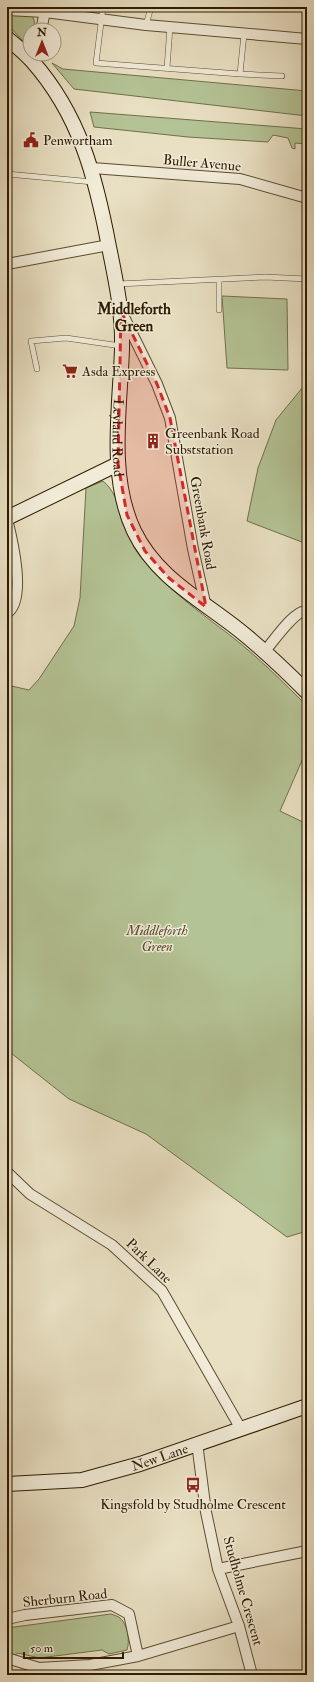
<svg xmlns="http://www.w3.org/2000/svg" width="314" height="1682" viewBox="0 0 314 1682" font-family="'IM FELL Double Pica',serif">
<rect width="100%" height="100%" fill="#e9e0c3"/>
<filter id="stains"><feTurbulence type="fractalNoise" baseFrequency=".005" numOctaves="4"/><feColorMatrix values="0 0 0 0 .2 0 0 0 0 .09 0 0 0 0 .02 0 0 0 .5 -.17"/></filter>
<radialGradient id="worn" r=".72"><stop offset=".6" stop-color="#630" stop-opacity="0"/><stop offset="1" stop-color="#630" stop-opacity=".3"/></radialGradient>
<!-- green -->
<path fill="#b4c395" stroke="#706f4b" d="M7,14h23c5,5 5,9 4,16h-4v16l-4,-2 -19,-20z
M52,63l11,6 244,22v25l-233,-27z
M90,112l217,17v15l-12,-1v6l-3,-1 -4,-10 -15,-3 -5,7 -80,-5 -94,-10z
M222,296l65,3 1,71 -61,-2z
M307,382v162l-60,-23 11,-53 18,-48z
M103,481c20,16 20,54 37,75 25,32 60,56 91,80 27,21 52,46 76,70v43l-27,62 27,13v407l-20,6 -141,-103 -77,-35 -58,-46 -4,-1v-367l22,5 10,-11 35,-53 6,-28 6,-110z
M111,1614c2,1 7,2 9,4 8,7 10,23 7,32l-18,4 -7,-4 -63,8 -21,-5 -4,3 -7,-3v-25z"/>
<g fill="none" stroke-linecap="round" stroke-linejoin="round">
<!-- lane casing -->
<g stroke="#5c4c32" stroke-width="6">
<path id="lane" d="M103,7l-7,56 144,11 4,-40
M146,25l5,-18
M167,68l3,-41
M240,74l42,2
M7,174l86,8
M219,279v31
M118,284l147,-7 42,2
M37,369l-6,-28 35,-3 55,8"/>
</g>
<!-- street casing -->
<g stroke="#5c4c32" stroke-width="12">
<path id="street" d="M7,10l38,2 101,13 161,14
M41,30l5,-23
M92,168l148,11 67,19
M7,264l102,-19
M123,315l34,69 13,34 23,131 13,58
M7,519c5,20 20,81 0,94
M265,651c8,-9 30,-42 42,-40
M7,1172l23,22 82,51 50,46 79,138
M197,1443l9,69 12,57 21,57 13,49
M218,1569l89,-18
M7,1619l18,-4 87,-10 17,9 9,42
M7,1658l32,10 51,-3 48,-9 101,-30"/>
</g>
<!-- secondary casing -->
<g stroke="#2d1b01" stroke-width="16">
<g id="secondary">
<path id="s1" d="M7,38c8,7 18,15 25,23 48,54 64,117 77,186 7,34 14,67 13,102 -2,59 -14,127 12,182 22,46 66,68 105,99 24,19 46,40 68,62"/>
<path d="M7,518l111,-54"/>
<path id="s2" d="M7,1484l75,-4 58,-16 167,-58"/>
</g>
</g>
<!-- lane -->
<use href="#lane" stroke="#f1ebd8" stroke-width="5"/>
<!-- street -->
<use href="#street" stroke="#f1ebd8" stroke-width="10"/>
<!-- secondary -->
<use href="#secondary" stroke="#f1ebd8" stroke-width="14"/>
</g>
<!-- marked area -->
<path fill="#d62828" fill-opacity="0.2" stroke="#d62828" stroke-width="3" stroke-dasharray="8 5" stroke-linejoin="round" d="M121,311l36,73 13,34 36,189 -37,-29 -24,-27 -18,-36 -9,-51z"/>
<!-- icons -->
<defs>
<g id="civic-bare" transform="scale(1.2)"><path d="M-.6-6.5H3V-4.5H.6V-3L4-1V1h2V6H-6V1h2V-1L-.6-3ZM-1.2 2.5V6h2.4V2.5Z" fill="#8f2418" stroke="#f1ebd8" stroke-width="2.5" paint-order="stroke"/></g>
<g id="supermarket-bare" transform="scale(1.2)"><path d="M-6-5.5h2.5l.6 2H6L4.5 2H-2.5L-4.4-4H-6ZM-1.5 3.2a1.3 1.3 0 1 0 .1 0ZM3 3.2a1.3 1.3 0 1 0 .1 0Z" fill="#8f2418" stroke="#f1ebd8" stroke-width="2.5" paint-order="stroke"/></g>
<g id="building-bare" transform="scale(1.2)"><path d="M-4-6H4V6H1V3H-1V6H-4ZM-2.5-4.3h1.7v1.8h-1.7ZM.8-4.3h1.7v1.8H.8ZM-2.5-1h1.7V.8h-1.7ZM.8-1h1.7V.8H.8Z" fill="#8f2418" stroke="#f1ebd8" stroke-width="2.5" paint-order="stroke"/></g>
<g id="bus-bare" transform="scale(1.2)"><path d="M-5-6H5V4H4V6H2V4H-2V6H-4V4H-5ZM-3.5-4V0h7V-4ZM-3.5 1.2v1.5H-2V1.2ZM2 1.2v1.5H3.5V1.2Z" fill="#8f2418" stroke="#f1ebd8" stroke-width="2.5" paint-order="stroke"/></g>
</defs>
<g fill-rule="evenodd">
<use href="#civic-bare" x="31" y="140"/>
<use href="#supermarket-bare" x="70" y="371"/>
<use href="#building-bare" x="153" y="441"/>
<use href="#bus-bare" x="193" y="1485"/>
</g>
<g text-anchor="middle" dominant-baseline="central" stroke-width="3" stroke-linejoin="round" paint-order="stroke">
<!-- poi labels -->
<g font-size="14" fill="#2d1b01" stroke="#f1ebd8" text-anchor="start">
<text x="43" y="140">Penwortham</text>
<text x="82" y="371">Asda Express</text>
<text x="165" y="433">Greenbank Road<tspan x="165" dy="16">Subststation</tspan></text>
<text x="193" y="1504" text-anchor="middle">Kingsfold by Studholme Crescent</text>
</g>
<!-- street labels -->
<g font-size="14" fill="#2d1b01" stroke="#f1ebd8">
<text transform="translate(202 163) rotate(5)">Buller Avenue</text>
<text stroke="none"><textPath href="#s1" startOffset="430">Leyland Road</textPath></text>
<text transform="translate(203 523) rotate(80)">Greenbank Road</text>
<text transform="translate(149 1261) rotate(44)">Park Lane</text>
<text stroke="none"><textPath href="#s2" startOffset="156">New Lane</textPath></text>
<text transform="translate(243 1591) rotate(74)">Studholme Crescent</text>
<text transform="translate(65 1598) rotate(-6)">Sherburn Road</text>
</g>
<!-- park labels -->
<g font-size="14" font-style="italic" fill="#564d2d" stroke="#f1ebd8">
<text x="157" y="930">Middleforth<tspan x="157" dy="16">Green</tspan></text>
</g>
<!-- neighbourhood labels -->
<g font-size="15" font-weight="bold" fill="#2d1b01" stroke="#f1ebd8">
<text x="134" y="309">Middleforth<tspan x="134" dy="17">Green</tspan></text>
</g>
</g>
<!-- margin -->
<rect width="314" height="1682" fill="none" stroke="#e9e0c3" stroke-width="24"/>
<rect x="8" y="8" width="298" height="1666" fill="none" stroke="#2d1b01" stroke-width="2"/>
<rect x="12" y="12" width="290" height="1658" fill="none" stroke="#2d1b01"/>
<!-- north arrow -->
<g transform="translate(42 42)"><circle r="19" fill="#f1ebd8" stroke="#a39882"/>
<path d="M0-3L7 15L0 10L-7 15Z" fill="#8f2418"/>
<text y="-6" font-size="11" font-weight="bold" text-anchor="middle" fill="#2d1b01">N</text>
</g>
<!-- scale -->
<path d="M24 1652v6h99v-6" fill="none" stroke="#2d1b01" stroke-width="2"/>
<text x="30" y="1652" font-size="12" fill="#2d1b01" stroke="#f1ebd8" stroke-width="3" paint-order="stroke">50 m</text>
<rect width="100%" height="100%" filter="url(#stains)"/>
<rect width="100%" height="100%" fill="url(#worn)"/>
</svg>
